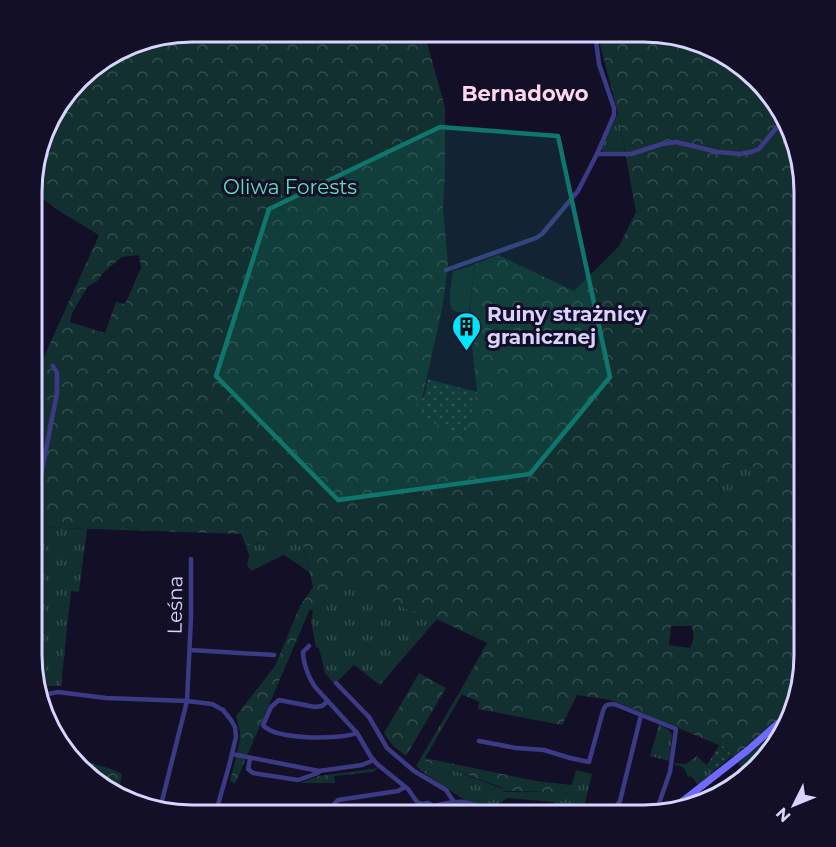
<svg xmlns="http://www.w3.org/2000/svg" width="836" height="847" viewBox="0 0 836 847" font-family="Montserrat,sans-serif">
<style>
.grass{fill:url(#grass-tufts)}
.forest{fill:url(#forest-crowns);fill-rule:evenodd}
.garden{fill:url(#garden-dots)}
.pitch{fill:#12302f}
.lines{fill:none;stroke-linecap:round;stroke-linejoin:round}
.street{stroke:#3d3a85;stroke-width:4.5}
.secondary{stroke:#6f6bff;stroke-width:7}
.marked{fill:#0f766e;fill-opacity:0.2;stroke:#0f766e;stroke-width:4.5;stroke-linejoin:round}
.labels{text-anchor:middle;stroke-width:6;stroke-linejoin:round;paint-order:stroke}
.park-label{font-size:20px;fill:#5fe0c0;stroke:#130f26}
.poi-label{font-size:20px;font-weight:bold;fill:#d9d4ff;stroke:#130f26;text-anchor:start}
.street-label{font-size:20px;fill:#d9d4ff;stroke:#130f26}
.neighbourhood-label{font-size:21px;font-weight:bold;fill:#ffd6f0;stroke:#130f26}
.rim{fill:none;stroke:#d9d4ff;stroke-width:3}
</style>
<defs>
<pattern id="grass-tufts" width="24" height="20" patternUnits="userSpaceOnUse" patternTransform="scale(1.5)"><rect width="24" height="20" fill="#12302f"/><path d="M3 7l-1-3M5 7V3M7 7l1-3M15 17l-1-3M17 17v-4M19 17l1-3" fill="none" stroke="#344d4e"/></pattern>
<pattern id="forest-crowns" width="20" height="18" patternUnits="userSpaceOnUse" patternTransform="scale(1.5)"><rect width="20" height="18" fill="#12302f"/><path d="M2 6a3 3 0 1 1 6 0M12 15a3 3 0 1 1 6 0" fill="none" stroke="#344d4e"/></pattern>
<pattern id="garden-dots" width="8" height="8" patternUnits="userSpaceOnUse" patternTransform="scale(1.5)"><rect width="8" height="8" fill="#12302f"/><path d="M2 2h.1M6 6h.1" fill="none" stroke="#344d4e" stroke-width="1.8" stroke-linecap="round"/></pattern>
</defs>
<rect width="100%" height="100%" fill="#130f26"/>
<!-- grass -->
<g class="grass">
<polygon points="618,113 625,153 603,152 601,149"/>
<polygon points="736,460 751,465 759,474 755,481 743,490 731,515 717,514 721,491 718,479 722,469"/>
<polygon points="38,527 87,529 79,592 71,591 61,686 40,686 32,665 32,582 37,549"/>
<path d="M 270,541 C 279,545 288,543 298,541 L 303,546 L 309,572 L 284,555 L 251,571 L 247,565 L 249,555 L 245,543 L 257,544 Z"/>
<polygon points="345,579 420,615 437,619 380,685 354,665 337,682 334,684 325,673 319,648 316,647 311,622 313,611 325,601"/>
<polygon points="459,693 462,694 424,760 451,774 453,770 503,789 503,792 555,792 569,794 576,770 592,774 582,815 552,815 554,802 507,798 501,802 497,811 466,801 428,776 416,766"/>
<path d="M 659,725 C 665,728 671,729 672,736 L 669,761 L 650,756 Z"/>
<path d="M 697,756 L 713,772 L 698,785 L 691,776 L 688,777 C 685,770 684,764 675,766 L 675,763 L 686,764 Z"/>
</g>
<!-- forest -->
<g class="forest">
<path d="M 192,32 L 424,32 L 445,107 L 445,171 L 443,208 L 448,263 L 443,304 L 422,399 L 477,392 L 469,318 L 475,264 L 498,255 L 574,291 L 619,246 L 636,212 L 618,113 L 597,33 L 664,33 L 724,53 L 771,95 L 804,182 L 804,665 L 793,707 L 735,756 L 732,756 L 726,748 L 611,700 L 577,695 L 562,725 L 478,709 L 479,702 L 459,693 L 487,643 L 441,621 L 420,615 L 345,579 L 325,601 L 313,611 L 310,609 L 235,784 L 230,781 L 239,745 L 240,732 L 236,716 L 275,666 L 300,606 L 313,587 L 303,546 L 297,541 C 288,543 279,546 270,541 C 262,544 255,543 248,545 L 245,543 L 241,534 L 33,527 L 33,356 L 43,359 L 99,235 L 64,214 L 34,193 L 35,161 L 53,112 L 87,71 L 140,40 ZM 139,255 L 141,268 L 125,304 L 116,302 L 105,333 L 70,322 L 72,313 L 88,286 L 97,281 L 104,272 L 122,257 ZM 736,460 L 751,465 L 759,474 C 749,490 731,493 731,515 L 717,513 L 721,491 L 718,479 L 722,469 ZM 671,626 L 691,626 C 695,634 694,640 690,648 L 669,645 Z"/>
<polygon points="419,673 446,688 406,756 393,746 384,733"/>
<polygon points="790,719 788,726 747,776 738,763"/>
<polygon points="69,756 114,770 122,774 118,797"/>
<polygon points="425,758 536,781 572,785 570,794 555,792 507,791 502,792 503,788 454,770 451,774 424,760"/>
<polygon points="378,768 373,772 334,776 335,783 300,783 319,776"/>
</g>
<!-- garden -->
<g class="garden">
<polygon points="428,379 477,392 467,429 456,436 418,413 417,404 424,397"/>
<path d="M 720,745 L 726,748 L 732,756 L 713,772 L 706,765 C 712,760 713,752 720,745 Z"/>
</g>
<!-- pitch -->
<path class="pitch" d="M 475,264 L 469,312 C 465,312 457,313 454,311 C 446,307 452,279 453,271 L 469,267 Z"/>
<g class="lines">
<!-- street -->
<g class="street">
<polyline points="597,154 631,154 662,144 676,142 718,152 740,154 751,152 759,149 781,122"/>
<polyline points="446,270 536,238 542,234 578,191 597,154 614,115 614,108 599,64 595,33"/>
<polyline points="32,543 35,506 57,393 57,373 53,366"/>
<path d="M 309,646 L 303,652 C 303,663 309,679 316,688 L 357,733 L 371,757 L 377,764 L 408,789 L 417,802 L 422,804 L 428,803 L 433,806"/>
<polyline points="190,650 274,655"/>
<polyline points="336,683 369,717 387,748 414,771 446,790 454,802"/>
<polyline points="43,695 58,692 106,698 187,701 212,704 223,710 231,720 235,727 236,737 229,766 215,815"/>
<path d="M 328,701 L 322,706 L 315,707 L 279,700 L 271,707 L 263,725 C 275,740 339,740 357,733"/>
<path d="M 479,741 L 516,748 L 544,750 L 570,758 L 589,762 L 603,711 C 605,705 607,704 614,704 L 676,729 L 670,772 L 656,812 L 656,814"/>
<polyline points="232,754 319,771 362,765 374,760"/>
<polyline points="250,759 248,769 253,773 298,780 318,773 319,771"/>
<polyline points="601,807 614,810 620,801 641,715"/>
<polyline points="160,809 187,701 191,617 191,559"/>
<polyline points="332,815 335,803 338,800 398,791 405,787"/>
<polyline points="362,815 424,807"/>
<path d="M 432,815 L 433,806 C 443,804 453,801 463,802 C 476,804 490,811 502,815"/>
</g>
<!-- secondary -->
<polyline class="secondary" points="675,807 748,750 791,712"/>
</g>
<!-- marked area -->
<path class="marked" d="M 440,127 L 558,136 L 610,377 L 530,474 L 338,500 L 216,376 L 269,209 Z"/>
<!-- icons -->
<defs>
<symbol id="building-pin" viewBox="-11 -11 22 30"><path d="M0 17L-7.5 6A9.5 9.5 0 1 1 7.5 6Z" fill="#00e5ff" stroke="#130f26"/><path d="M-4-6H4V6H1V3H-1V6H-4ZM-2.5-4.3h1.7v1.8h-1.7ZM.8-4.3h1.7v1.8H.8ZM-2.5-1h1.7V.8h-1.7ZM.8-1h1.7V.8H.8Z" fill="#111"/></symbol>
</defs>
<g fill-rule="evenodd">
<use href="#building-pin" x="450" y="310" width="33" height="45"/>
</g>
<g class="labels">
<!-- park labels -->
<g class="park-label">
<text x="290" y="194">Oliwa Forests</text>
</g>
<!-- poi labels -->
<g class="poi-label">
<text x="487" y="321">Ruiny strażnicy<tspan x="487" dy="23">granicznej</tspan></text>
</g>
<!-- street labels -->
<g class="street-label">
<text transform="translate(175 605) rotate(-89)" y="7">Leśna</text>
</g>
<!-- neighbourhood labels -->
<g class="neighbourhood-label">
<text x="525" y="101">Bernadowo</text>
</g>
</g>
<!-- crop -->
<path d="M0 0H836V847H0ZM192 42H644A150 150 0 0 1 794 192V655A150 150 0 0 1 644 805H192A150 150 0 0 1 42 655V192A150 150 0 0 1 192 42Z" fill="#130f26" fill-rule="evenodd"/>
<path class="rim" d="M192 42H644A150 150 0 0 1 794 192V655A150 150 0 0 1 644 805H192A150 150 0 0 1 42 655V192A150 150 0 0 1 192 42Z"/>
<!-- north arrow -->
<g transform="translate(794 805) rotate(227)" stroke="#130f26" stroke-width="4.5" paint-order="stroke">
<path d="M0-4.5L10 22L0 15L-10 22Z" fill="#d9d4ff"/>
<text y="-9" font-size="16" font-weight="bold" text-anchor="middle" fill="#d9d4ff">N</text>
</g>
</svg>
